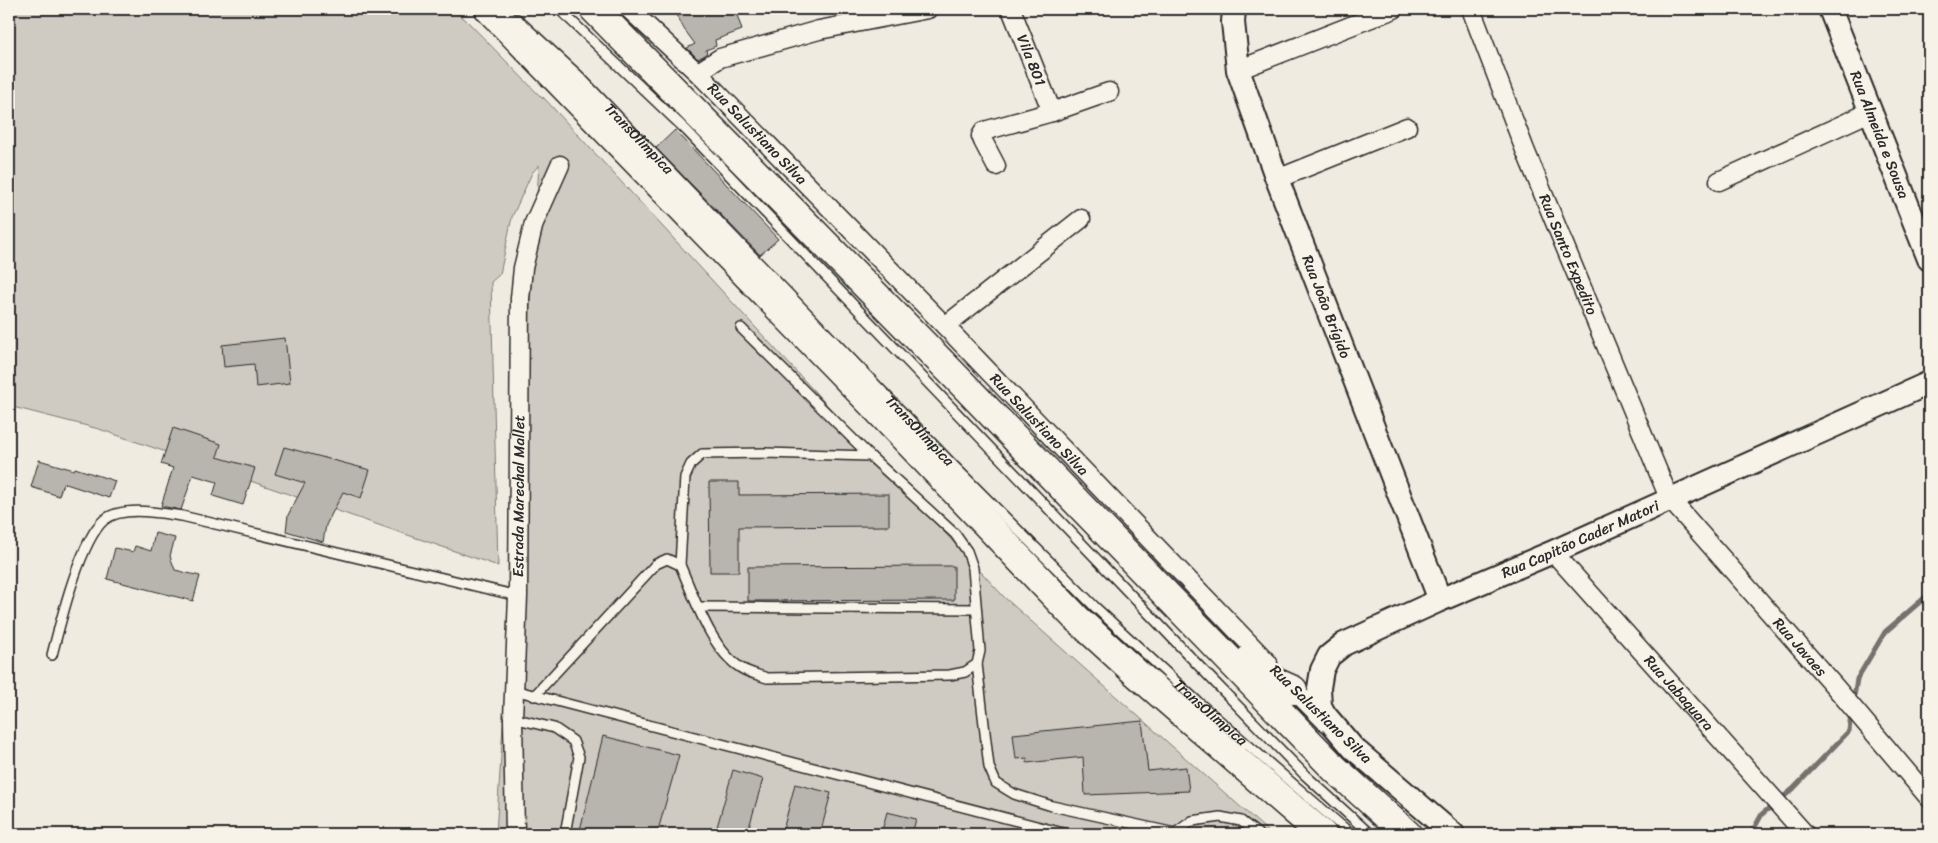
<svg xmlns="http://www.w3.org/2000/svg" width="1938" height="843" viewBox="0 0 1938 843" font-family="Sriracha,sans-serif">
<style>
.green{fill:#cfcbc2;stroke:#7d7b76}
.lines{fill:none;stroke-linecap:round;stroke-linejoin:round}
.stream{stroke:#74726e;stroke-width:5}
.building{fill:#b8b5ae;stroke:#2b2b2b}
.service-casing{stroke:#2b2b2b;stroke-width:12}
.minor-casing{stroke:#2b2b2b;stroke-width:21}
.tertiary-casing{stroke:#2b2b2b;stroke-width:26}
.motorway-casing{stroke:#2b2b2b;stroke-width:31}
.service{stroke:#f7f3e8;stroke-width:9}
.minor{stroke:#f7f3e8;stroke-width:18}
.tertiary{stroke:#f7f3e8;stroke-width:22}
.motorway{stroke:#f7f3e8;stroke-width:28}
.labels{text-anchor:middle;stroke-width:4.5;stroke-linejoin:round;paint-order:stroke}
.street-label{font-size:15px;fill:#2b2b2b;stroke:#f7f3e8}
</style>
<rect width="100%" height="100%" fill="#efebe0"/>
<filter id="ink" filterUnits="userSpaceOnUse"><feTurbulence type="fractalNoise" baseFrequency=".02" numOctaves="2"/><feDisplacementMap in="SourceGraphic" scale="10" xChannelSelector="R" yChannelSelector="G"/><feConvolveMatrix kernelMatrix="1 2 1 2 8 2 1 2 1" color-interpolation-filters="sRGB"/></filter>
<g filter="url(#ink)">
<!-- green -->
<polygon class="green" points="9,9 451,9 465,19 543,99 543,97 1005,598 1271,834 496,834 539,165 532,173 512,217 500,274 491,282 498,566 99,429 9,406"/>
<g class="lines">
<!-- stream -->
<g class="stream">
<polyline points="1853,702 1857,679 1885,632 1929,594"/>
<polyline points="1751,834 1762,814 1793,789 1849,731 1851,713"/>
</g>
</g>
<!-- building -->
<g class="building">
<polygon points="674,9 735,9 742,30 715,40 716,46 706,50 707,54 698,59 687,48 695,44 684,29"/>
<polygon points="675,130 778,239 760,255 656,148"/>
<polygon points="285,338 290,383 256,387 254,364 224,367 222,345"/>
<polygon points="173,428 221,444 217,457 255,468 243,505 213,496 217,482 193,475 181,510 161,506 173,468 161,464"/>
<polygon points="284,447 370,470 361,498 343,492 326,525 323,542 286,531 288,515 305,483 275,474"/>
<polygon points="39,460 74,470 75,468 115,481 109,498 63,483 59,496 31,487"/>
<polygon points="709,482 739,482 739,495 889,494 889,526 739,527 739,572 710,572"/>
<polygon points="155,533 175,538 170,556 175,570 200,576 193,601 107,579 115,548 133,552 135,546 151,551"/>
<polygon points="954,566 954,600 748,601 748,567"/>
<polygon points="1142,721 1148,771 1186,767 1189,791 1085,795 1083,757 1027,763 1027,758 1016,759 1013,734"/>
<polygon points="603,736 679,755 657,834 579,834"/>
<polygon points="733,770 763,779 747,834 715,834"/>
<polygon points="795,784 831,793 820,834 782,834"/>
<polygon points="887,812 916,819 912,834 881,834"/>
</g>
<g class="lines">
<defs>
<g id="service">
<polyline points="559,9 687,131 1198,665 1305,775 1370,834"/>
<path id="s1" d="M 517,19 L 578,75 L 954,466 L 1095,607 L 1198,702 L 1351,834"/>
<polyline points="680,565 685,477 691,464 702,454 765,453 870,456"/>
<polyline points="699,607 976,609"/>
<path d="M 52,655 C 60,624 80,541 104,520 C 122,505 161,513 182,516 L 518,596"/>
<polyline points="977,664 989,767 996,783 1014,794 1052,806 1175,833"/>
<polyline points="514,690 1067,834"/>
<path d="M 534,696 L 656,564 L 667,559 L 680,565 C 694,596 711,650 741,668 C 749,673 759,675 767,678 L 950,675 L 965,672 L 977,664 L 980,651 L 973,568 L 967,551 L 955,534 L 870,456 L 741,328"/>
<polyline points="513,718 554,728 573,741 579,757 565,834"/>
<polyline points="1174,834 1192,821 1220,817 1241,821 1258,834"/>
</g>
<g id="minor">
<path id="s2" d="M 629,9 L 700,75 L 945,326 L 1268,663"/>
<path id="s3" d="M 1011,9 L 1052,112 L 1109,92"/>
<path id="s4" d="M 1471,9 L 1525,150 L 1669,498 L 1836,688 L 1929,798"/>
<polyline points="1238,70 1394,9"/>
<polyline points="700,75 703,69 720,58 819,30 928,9"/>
<polyline points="996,166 983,141 981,136 984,131 1052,112"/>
<polyline points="1277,179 1407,127"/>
<polyline points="1719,181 1870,112"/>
<polyline points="945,326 1081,219"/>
<path id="s5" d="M 1553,552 L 1805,834"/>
<polyline points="1286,682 1326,722"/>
<path id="s6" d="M 515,834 L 513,718 L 518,596 L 520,298 L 523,268 L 534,223 L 560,165"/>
</g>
<g id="tertiary">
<path id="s7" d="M 1234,9 L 1233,22 L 1238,70 L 1277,179 L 1440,600"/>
<path id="s8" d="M 1830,9 L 1929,259"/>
<path id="s9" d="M 1453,834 L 1353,748 L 1325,715 L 1320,706 L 1319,688 L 1322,670 L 1329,656 L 1344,644 L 1440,600 L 1553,552 L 1929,383"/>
</g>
<g id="motorway">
<polyline points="489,9 875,407 1076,618 1135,672 1322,834"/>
<polyline points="594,9 953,374 1335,769 1407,834"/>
<polyline points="1250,659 1275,682 1293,690"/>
</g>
</defs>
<!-- service casing -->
<use href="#service" class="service-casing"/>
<!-- minor casing -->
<use href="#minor" class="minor-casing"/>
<!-- tertiary casing -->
<use href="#tertiary" class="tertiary-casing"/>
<!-- motorway casing -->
<use href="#motorway" class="motorway-casing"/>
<!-- service -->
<use href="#service" class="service"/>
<!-- minor -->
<use href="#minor" class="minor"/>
<!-- tertiary -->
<use href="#tertiary" class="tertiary"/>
<!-- motorway -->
<use href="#motorway" class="motorway"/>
</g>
</g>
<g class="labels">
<!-- street labels -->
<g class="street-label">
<text dy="5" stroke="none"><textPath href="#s3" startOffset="55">Vila 801</textPath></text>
<text dy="5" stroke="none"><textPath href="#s2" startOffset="179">Rua Salustiano Silva</textPath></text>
<text dy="5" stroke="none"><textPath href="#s8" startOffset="135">Rua Almeida e Sousa</textPath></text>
<text dy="5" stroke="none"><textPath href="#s1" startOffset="171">TransOlímpica</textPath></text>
<text dy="5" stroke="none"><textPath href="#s4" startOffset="264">Rua Santo Expedito</textPath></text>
<text dy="5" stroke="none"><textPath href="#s7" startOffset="314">Rua João Brígido</textPath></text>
<text dy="5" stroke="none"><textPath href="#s2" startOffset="584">Rua Salustiano Silva</textPath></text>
<text dy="5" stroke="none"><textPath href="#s1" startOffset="576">TransOlímpica</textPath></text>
<text dy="5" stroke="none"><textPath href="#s6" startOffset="338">Estrada Marechal Mallet</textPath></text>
<text dy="5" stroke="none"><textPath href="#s9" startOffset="515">Rua Capitão Cader Matori</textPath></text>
<text dy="5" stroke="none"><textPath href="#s4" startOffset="726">Rua Javaes</textPath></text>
<text dy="5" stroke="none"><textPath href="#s5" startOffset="189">Rua Jabaquara</textPath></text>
<text dy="5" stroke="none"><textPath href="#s1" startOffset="981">TransOlímpica</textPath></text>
<text transform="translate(1321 714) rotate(44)" y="5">Rua Salustiano Silva</text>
</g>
</g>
<!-- margin -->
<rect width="1938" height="843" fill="none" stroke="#f7f3e8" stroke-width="30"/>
<rect x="15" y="15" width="1908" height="813" fill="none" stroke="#2b2b2b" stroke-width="2" filter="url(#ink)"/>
</svg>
